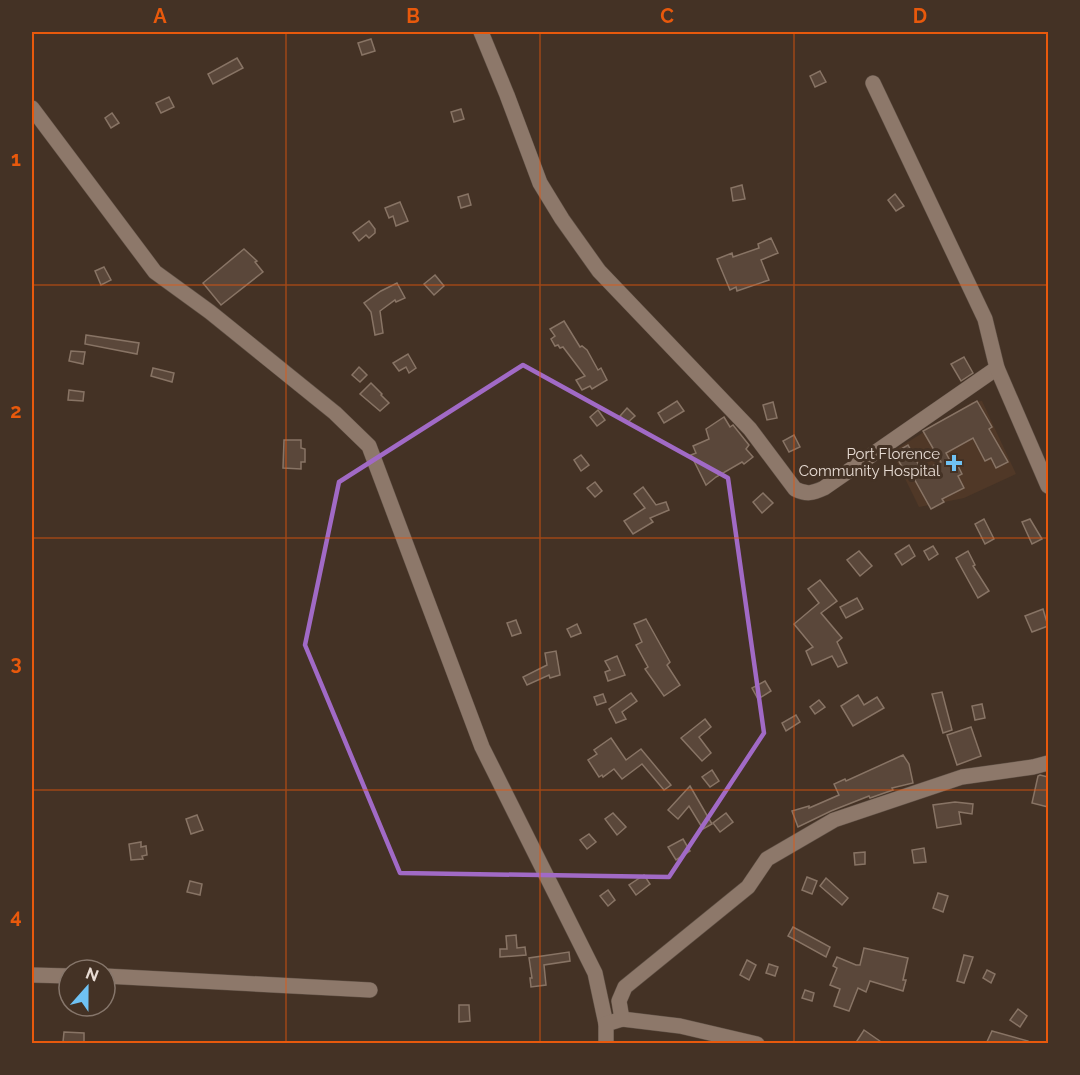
<svg xmlns="http://www.w3.org/2000/svg" width="1080" height="1075" viewBox="0 0 1080 1075" font-family="Raleway,sans-serif">
<style>
.built{fill:#503827}
.building{fill:#5a473a;stroke:#887465;stroke-width:1.5}
.lines{fill:none;stroke-linecap:round;stroke-linejoin:round}
.minor-casing{stroke:#5f5045;stroke-width:16}
.minor{stroke:#8d786a;stroke-width:15}
.marked{fill:none;stroke:#a16ac6;stroke-width:4.5;stroke-linejoin:round}
.grid{fill:none;stroke:#e8590c;stroke-width:1.5;stroke-opacity:0.55}
.poi-dot{fill:#6fc2f4;stroke:#443225;stroke-width:2}
.labels{text-anchor:middle;stroke-width:6;stroke-linejoin:round;paint-order:stroke}
.poi-label{font-size:15px;fill:#e8dcd4;stroke:#443225;text-anchor:end}
.neatline{fill:none;stroke:#e8590c;stroke-width:2}
.grid-label{font-size:20px;text-anchor:middle;font-weight:bold;fill:#e8590c}
</style>
<rect width="100%" height="100%" fill="#443225"/>
<!-- built -->
<polygon class="built" points="982,401 1016,474 964,498 919,507 892,452 972,402"/>
<!-- building -->
<g class="building">
<polygon points="371,39 375,51 362,55 358,43"/>
<polygon points="237,58 243,68 213,84 208,74"/>
<polygon points="820,71 826,82 815,87 810,76"/>
<polygon points="169,97 174,107 161,113 156,103"/>
<polygon points="461,109 464,119 454,122 451,112"/>
<polygon points="112,113 119,123 111,128 105,118"/>
<polygon points="742,185 745,199 733,201 731,188"/>
<polygon points="468,194 471,205 461,208 458,197"/>
<polygon points="895,194 904,206 896,211 888,200"/>
<polygon points="400,202 408,221 396,226 393,216 389,218 385,208"/>
<polygon points="369,221 375,229 375,233 369,238 366,235 359,241 353,233"/>
<polygon points="771,238 778,253 761,260 769,280 737,291 736,287 730,290 717,259 732,253 733,257 759,248 758,244"/>
<polygon points="244,249 257,261 255,262 263,272 221,305 203,283"/>
<polygon points="104,267 111,280 101,285 95,271"/>
<polygon points="435,275 444,286 434,295 424,284"/>
<polygon points="397,283 405,298 396,302 395,300 380,311 383,333 375,335 371,312 364,303 381,291"/>
<polygon points="564,321 580,347 582,346 587,350 598,370 601,368 607,380 592,389 590,386 582,390 576,380 585,376 563,347 560,348 558,345 555,346 551,339 555,336 550,329"/>
<polygon points="86,335 139,343 137,354 85,344"/>
<polygon points="71,351 85,352 83,364 69,361"/>
<polygon points="408,354 416,368 409,373 406,367 399,371 393,363"/>
<polygon points="964,357 973,373 961,381 951,364"/>
<polygon points="359,367 367,375 360,382 352,375"/>
<polygon points="153,368 174,373 172,382 151,376"/>
<polygon points="371,383 382,394 381,395 389,403 380,411 360,394"/>
<polygon points="69,390 84,392 83,401 68,400"/>
<polygon points="677,401 684,411 664,423 658,413"/>
<polygon points="977,401 992,427 989,429 1008,462 996,468 991,458 985,461 973,438 946,453 954,468 958,466 962,474 958,476 964,488 942,499 944,502 931,509 912,475 908,477 894,453 908,445 922,471 941,462 923,431"/>
<polygon points="773,402 777,418 767,420 763,405"/>
<polygon points="627,408 635,416 627,423 620,416"/>
<polygon points="598,410 605,420 597,426 590,417"/>
<polygon points="724,417 730,427 733,425 749,445 746,449 753,457 744,464 742,462 716,477 706,485 691,455 696,453 693,446 709,439 706,429"/>
<polygon points="794,435 800,447 789,452 783,441"/>
<polygon points="284,440 301,440 301,448 305,449 305,462 301,462 301,469 283,468"/>
<polygon points="581,455 589,465 581,471 574,460"/>
<polygon points="595,482 602,491 595,497 587,488"/>
<polygon points="643,487 656,505 666,502 669,510 650,518 653,522 633,534 624,521 645,508 634,494"/>
<polygon points="763,493 773,503 762,513 753,502"/>
<polygon points="984,519 994,539 985,544 975,524"/>
<polygon points="1030,519 1042,539 1032,544 1022,522"/>
<polygon points="909,545 915,556 902,565 895,554"/>
<polygon points="933,546 938,554 929,560 924,551"/>
<polygon points="859,551 872,566 860,576 847,560"/>
<polygon points="968,551 975,565 973,566 989,591 978,598 956,558"/>
<polygon points="820,580 837,601 821,613 842,638 837,642 847,663 838,667 832,656 812,665 806,651 813,647 794,624 819,603 808,589"/>
<polygon points="857,598 863,609 846,618 840,607"/>
<polygon points="1043,609 1048,626 1032,632 1025,616"/>
<polygon points="646,619 670,662 667,665 680,685 664,696 645,669 648,667 636,645 642,642 634,624"/>
<polygon points="516,620 521,633 512,636 507,623"/>
<polygon points="577,624 581,633 571,637 567,629"/>
<polygon points="556,651 560,675 550,678 549,675 527,685 523,677 547,665 545,653"/>
<polygon points="617,656 625,675 608,681 605,672 610,670 605,661"/>
<polygon points="765,681 771,691 758,699 752,688"/>
<polygon points="942,692 952,730 943,733 932,694"/>
<polygon points="631,693 637,701 622,712 626,719 616,723 609,709"/>
<polygon points="603,694 606,702 597,705 594,697"/>
<polygon points="858,695 864,705 877,697 884,708 853,726 841,706"/>
<polygon points="819,700 825,707 815,714 810,707"/>
<polygon points="982,704 985,718 975,720 972,706"/>
<polygon points="796,715 800,722 786,731 782,723"/>
<polygon points="705,719 711,727 699,737 711,753 702,761 681,738"/>
<polygon points="971,727 981,756 957,765 947,735"/>
<polygon points="611,738 626,760 641,749 671,785 664,790 642,764 622,779 614,769 603,777 602,775 599,777 588,760 597,754 594,750"/>
<polygon points="903,755 909,764 913,783 892,788 893,790 870,798 869,796 831,811 798,827 792,811 809,806 809,808 839,795 834,784 845,779 846,781"/>
<polygon points="712,770 719,781 710,787 702,777"/>
<polygon points="1040,775 1048,777 1048,807 1032,803 1038,776"/>
<polygon points="690,786 712,824 703,829 689,806 678,819 668,810"/>
<polygon points="955,802 973,804 972,814 959,812 961,824 937,828 933,805"/>
<polygon points="613,813 626,827 617,835 605,819"/>
<polygon points="726,813 733,822 720,832 713,823"/>
<polygon points="197,815 203,830 191,834 186,819"/>
<polygon points="589,834 596,842 587,849 580,840"/>
<polygon points="683,839 690,851 676,860 668,847"/>
<polygon points="141,842 141,847 146,846 147,855 142,856 143,859 131,860 129,844"/>
<polygon points="924,848 926,862 914,863 912,850"/>
<polygon points="865,852 865,864 855,865 854,853"/>
<polygon points="644,875 650,884 636,895 629,885"/>
<polygon points="807,877 817,881 812,894 802,890"/>
<polygon points="826,878 848,898 842,905 820,886"/>
<polygon points="190,881 202,884 200,895 187,892"/>
<polygon points="608,890 615,900 608,906 600,896"/>
<polygon points="938,893 948,896 943,912 933,908"/>
<polygon points="793,927 830,947 826,957 788,936"/>
<polygon points="516,935 517,948 525,947 526,955 500,957 500,949 507,949 506,936"/>
<polygon points="864,948 908,958 903,980 906,980 903,991 870,981 866,992 858,988 849,1011 834,1006 840,989 830,985 837,968 833,966 837,957 856,965 860,965"/>
<polygon points="569,952 570,961 544,965 546,985 531,987 530,978 532,978 529,958"/>
<polygon points="964,955 973,957 964,983 957,981"/>
<polygon points="747,960 756,965 749,980 740,975"/>
<polygon points="769,964 778,967 775,976 766,973"/>
<polygon points="987,970 995,974 991,983 983,978"/>
<polygon points="805,990 814,993 812,1001 802,998"/>
<polygon points="459,1005 469,1005 470,1021 459,1022"/>
<polygon points="1018,1009 1027,1016 1020,1027 1010,1020"/>
<polygon points="864,1030 884,1044 855,1044"/>
<polygon points="992,1031 1028,1041 1028,1044 986,1044"/>
<polygon points="64,1032 84,1033 84,1042 63,1042"/>
</g>
<g class="lines">
<defs>
<g id="minor">
<path d="M 481,32 L 507,95 L 540,183 L 562,219 L 599,271 L 750,429 L 795,489 C 807,495 813,493 824,488 L 997,368"/>
<polyline points="873,83 985,319 997,368 1048,486"/>
<polyline points="32,108 155,272 210,312 335,413 369,446 482,747 595,973 606,1024"/>
<polyline points="32,975 69,976"/>
<polyline points="105,976 370,990"/>
<polyline points="622,1019 680,1026 757,1044"/>
<polyline points="606,1044 606,1024 622,1019 619,1001 625,987 748,887 767,859 834,820 962,777 1033,767 1048,763"/>
</g>
</defs>
<!-- minor casing -->
<use href="#minor" class="minor-casing"/>
<!-- minor -->
<use href="#minor" class="minor"/>
</g>
<!-- marked area -->
<path class="marked" d="M 523,365 L 728,478 L 764,733 L 669,877 L 400,873 L 305,645 L 339,482 Z"/>
<!-- grid -->
<path class="grid" d="M 286,32 L 286,1044M 540,32 L 540,1044M 794,32 L 794,1044M 32,285 L 1048,285M 32,538 L 1048,538M 32,790 L 1048,790"/>
<!-- markers -->
<path class="poi-dot" d="M951 454h6v6h6v6h-6v6h-6v-6h-6v-6h6z"/>
<g class="labels">
<!-- poi labels -->
<g class="poi-label">
<text x="940" y="459">Port Florence<tspan x="940" dy="17">Community Hospital</tspan></text>
</g>
</g>
<!-- border -->
<rect width="1080" height="1075" fill="none" stroke="#443225" stroke-width="66"/>
<!-- north arrow -->
<g transform="translate(87 988) rotate(21)"><circle r="28" fill="#443225" stroke="#86766b" stroke-width="1.5"/>
<path d="M0-4.5L10 22L0 15L-10 22Z" fill="#6fc2f4"/>
<text y="-9" font-size="16" font-weight="bold" text-anchor="middle" fill="#e8dcd4">N</text>
</g>
<rect x="33" y="33" width="1014" height="1009" class="neatline"/>
<g class="grid-label">
<text x="160" y="23">A</text>
<text x="413" y="23">B</text>
<text x="667" y="23">C</text>
<text x="920" y="23">D</text>
<text x="16" y="166">1</text>
<text x="16" y="418">2</text>
<text x="16" y="670">3</text>
<text x="16" y="923">4</text>
</g>
</svg>
